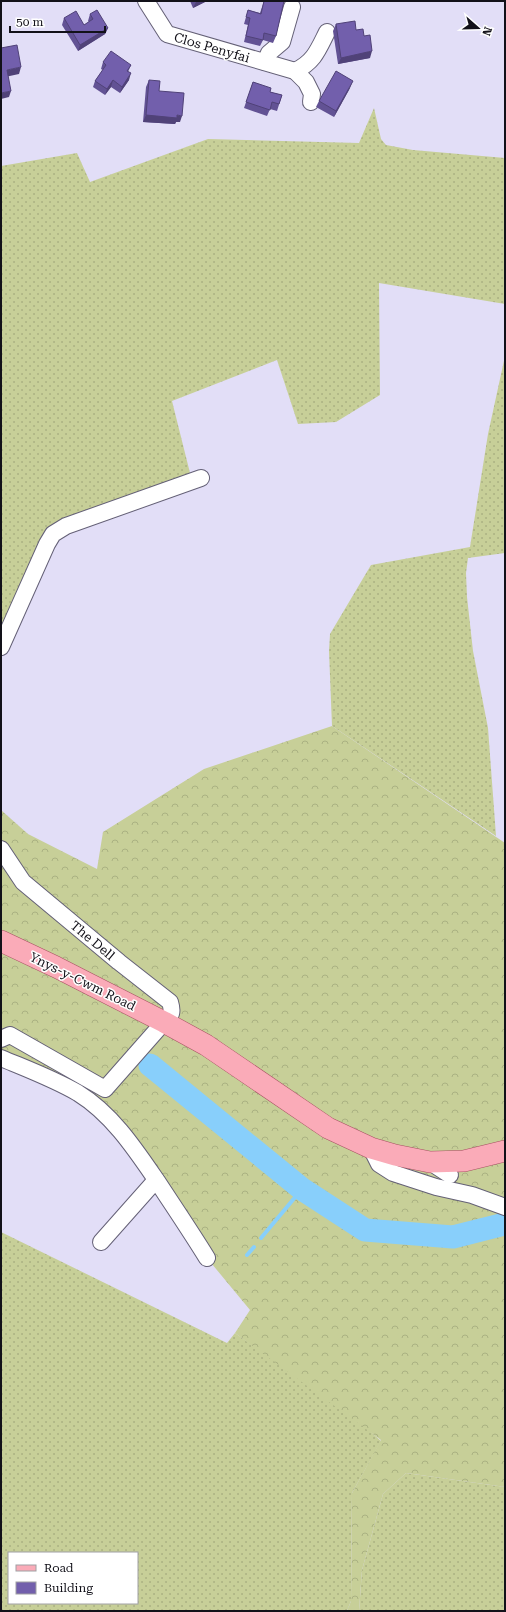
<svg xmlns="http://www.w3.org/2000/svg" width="506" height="1612" viewBox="0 0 506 1612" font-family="'Roboto Serif',serif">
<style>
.grass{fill:url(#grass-dots);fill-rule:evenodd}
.forest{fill:url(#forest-crowns)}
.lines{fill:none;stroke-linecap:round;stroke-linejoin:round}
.stream{stroke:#88cffb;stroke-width:4}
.river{stroke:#88cffb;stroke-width:23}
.minor-casing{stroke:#646076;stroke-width:18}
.major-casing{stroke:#a65162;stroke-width:22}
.minor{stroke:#fff;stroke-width:16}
.major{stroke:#faabb8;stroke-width:21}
.wall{fill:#625294}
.shaded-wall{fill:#504278}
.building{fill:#725fac;stroke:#504278}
.labels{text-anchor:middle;stroke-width:3;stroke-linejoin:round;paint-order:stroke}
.street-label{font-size:13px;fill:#121119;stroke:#fff}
</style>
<defs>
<pattern id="grass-dots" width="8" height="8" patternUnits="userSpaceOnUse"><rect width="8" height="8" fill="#c7cf98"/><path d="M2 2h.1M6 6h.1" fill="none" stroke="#aab182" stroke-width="1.8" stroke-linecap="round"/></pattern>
<pattern id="forest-crowns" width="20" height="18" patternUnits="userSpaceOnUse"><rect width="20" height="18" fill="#c7cf98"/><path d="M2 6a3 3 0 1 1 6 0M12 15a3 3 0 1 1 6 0" fill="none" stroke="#aab182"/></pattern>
</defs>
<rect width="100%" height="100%" fill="#e2def7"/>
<!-- grass -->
<g class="grass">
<polygon points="374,108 381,139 386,145 413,150 505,158 505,304 379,283 380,395 336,422 298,424 277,360 172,401 192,481 53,534 1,647 1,166 77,153 90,182 208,139 359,143"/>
<polygon points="505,356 505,553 468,558 466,573 467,597 473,651 488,728 496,836 332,726 329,651 330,634 371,565 470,547 488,434"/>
<path d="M 1,1232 L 227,1343 L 235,1333 L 347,1411 L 381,1441 L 352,1493 L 351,1601 L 347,1611 L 1,1611 ZM 9,1553 L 137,1553 L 137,1603 L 9,1603 Z"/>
<polygon points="406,1473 505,1487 505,1611 359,1611 362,1570 383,1494"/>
</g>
<!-- forest -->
<polygon class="forest" points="332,726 505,843 505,1487 406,1473 383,1494 362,1570 359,1611 347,1611 351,1601 352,1493 381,1440 235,1333 250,1310 207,1258 94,1105 1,1058 1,810 28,834 97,869 103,832 204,769"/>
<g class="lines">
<!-- stream -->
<g class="stream">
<polyline points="261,1238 302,1189"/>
<polyline points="247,1255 254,1247"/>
</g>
<!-- river -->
<polyline class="river" points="150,1065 302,1189 365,1230 453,1237 505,1224"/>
<defs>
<g id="minor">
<polyline points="146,1 167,34 295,71"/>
<polyline points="265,62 269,53 282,42 292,7"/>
<path d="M 311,102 L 312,94 L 306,82 L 295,71 C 314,62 318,50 327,32"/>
<polyline points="1,647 47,544 53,534 66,526 201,478"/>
<path d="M 1,849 L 23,882 L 119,962 L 170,1002 C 173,1012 172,1015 164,1022 L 105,1089 L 10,1035 L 1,1039"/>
<path d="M 1,1058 C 27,1069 54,1079 78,1093 C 112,1114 135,1149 157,1181 C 174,1207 191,1232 207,1258"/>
<polyline points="371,1148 379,1164 393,1173 436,1187 472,1195 505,1207"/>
<polyline points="430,1162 450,1175"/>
<polyline points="101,1242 156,1180"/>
</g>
<polyline id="major" points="1,941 56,967 164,1022 206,1045 328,1128 371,1148 395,1155 430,1162 464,1161 505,1151"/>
</defs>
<!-- minor casing -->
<use href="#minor" class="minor-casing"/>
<!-- major casing -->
<use href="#major" class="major-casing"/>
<!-- minor -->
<use href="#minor" class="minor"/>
<!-- major -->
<use href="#major" class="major"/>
</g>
<!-- wall -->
<g class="wall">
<polygon points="190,1 207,1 193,8"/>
<polygon points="264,1 284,1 276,36 273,43 263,40 260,46 244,42 248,25 244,24 248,10 260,13"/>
<polygon points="90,14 108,28 105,34 78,51 62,25 64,18 84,25 89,22 88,21"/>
<polygon points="336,24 356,30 364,36 370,58 338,64 333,31"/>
<polygon points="103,62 131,65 128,72 129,80 120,93 111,87 105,95 93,87 95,81 103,70 101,69"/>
<polygon points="149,80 159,91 180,122 176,122 175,124 143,122 146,87"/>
<polygon points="253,82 270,92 282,95 277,111 270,109 267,116 244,108"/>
<polygon points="350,88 334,117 316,107 319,101"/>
</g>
<!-- shaded-wall -->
<g class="shaded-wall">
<polygon points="197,1 207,1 193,8 196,2"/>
<polygon points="108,28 105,34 78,51 80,45"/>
<polygon points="372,51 370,58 338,64 341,58"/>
<polygon points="21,67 19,74 5,77 7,70"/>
<polygon points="131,73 129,80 120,93 122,87"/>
<polygon points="113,80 111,87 105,95 107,89"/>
<polygon points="353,81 350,88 334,117 336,111"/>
<polygon points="11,91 9,97 1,99 1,93"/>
<polygon points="146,115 177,115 182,116 180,122 176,122 175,124 143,122"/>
</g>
<!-- building -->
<g class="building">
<polygon points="264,1 284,1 276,36 264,33 263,40 246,36 250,18 246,17 248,10 261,14"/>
<polygon points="97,10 108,28 80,45 64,18 76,11 84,25 93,19 90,14"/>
<polygon points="355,21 356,30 363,29 364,36 370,35 372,51 341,58 336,24"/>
<polygon points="17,45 21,67 7,70 11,91 1,93 1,48"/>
<polygon points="111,51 131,65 127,71 131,73 122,87 113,80 107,89 95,81 106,65 103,62"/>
<polygon points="336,71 353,81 336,111 319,101"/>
<polygon points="149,80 160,81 159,91 184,93 182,116 177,115 177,118 146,115"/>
<polygon points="253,82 271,88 270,92 282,95 279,104 272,102 270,110 246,102"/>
</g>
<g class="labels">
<!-- street labels -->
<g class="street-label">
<text transform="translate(212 47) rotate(16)" y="5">Clos Penyfai</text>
<text transform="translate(93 940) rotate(40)" y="5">The Dell</text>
<text transform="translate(83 981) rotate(26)" y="5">Ynys-y-Cwm Road</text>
</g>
</g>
<!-- border -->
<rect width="506" height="1612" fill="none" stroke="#121119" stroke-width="4"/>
<!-- legend -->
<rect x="8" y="1552" width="130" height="52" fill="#ffffff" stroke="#a0a0a3"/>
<rect x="16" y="1565" width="20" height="6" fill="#faabb8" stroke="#a0a0a3"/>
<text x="44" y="1572" font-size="12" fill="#121119">Road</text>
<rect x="16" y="1582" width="20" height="12" fill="#725fac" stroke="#a0a0a3"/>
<text x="44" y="1592" font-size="12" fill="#121119">Building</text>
<!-- north arrow -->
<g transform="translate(478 28) rotate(110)" stroke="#ffffff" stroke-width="3" paint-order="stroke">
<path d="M0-3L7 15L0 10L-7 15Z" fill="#121119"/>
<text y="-6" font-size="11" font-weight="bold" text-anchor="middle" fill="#121119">N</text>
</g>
<!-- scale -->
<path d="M10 26v6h95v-6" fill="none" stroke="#121119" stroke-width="2"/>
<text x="16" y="26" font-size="12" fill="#121119" stroke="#ffffff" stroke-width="3" paint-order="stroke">50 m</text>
</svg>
